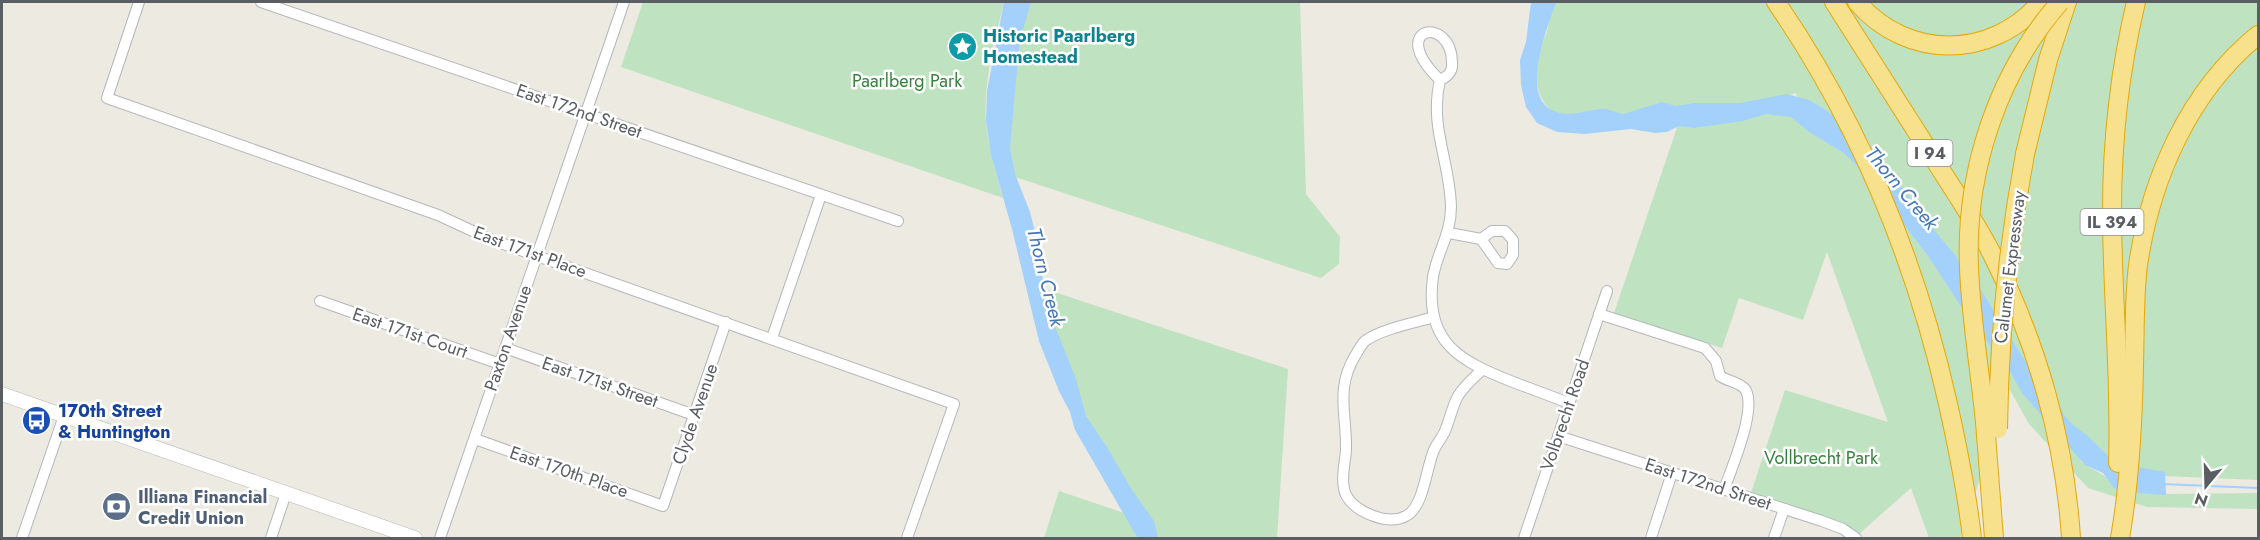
<svg xmlns="http://www.w3.org/2000/svg" width="2260" height="540" viewBox="0 0 2260 540" font-family="Jost,sans-serif">
<style>
.green{fill:#bfe3c0}
.water{fill:#a3d1fb}
.lines{fill:none;stroke-linecap:round;stroke-linejoin:round}
.stream{stroke:#a3d1fb;stroke-width:2}
.street-casing{stroke:#b4b7bc;stroke-width:12}
.secondary-casing{stroke:#b5b8bd;stroke-width:15}
.highway-casing{stroke:#e3a80a;stroke-width:20}
.street{stroke:#fff;stroke-width:10}
.secondary{stroke:#fff;stroke-width:14}
.highway{stroke:#f8e18d;stroke-width:18}
.highway-bridge-casing{stroke:#e3a80a;stroke-width:20;stroke-linecap:butt}
.highway-bridge{stroke:#f8e18d;stroke-width:18}
.labels{text-anchor:middle;stroke-width:5;stroke-linejoin:round;paint-order:stroke}
.shield{fill:#fff;stroke:#8c8e91;stroke-width:1.5}
.shield-label{font-size:16px;font-weight:bold;fill:#5a5d62}
.culture-label{font-size:18px;font-weight:bold;fill:#0d838f;stroke:#fff;text-anchor:start}
.park-label{font-size:18px;fill:#38823f;stroke:#fff}
.street-label{font-size:18px;fill:#5a5d62;stroke:#fff}
.transit-label{font-size:18px;font-weight:bold;fill:#164399;stroke:#fff;text-anchor:start}
.service-label{font-size:18px;font-weight:bold;fill:#4e5e75;stroke:#fff;text-anchor:start}
.water-label{font-size:20px;font-style:italic;fill:#4477b4;stroke:#fff}
</style>
<rect width="100%" height="100%" fill="#eceae1"/>
<!-- green -->
<g class="green">
<path d="M 643,2 L 1004,2 C 995,40 983,82 986,121 C 988,147 996,173 1003,198 L 621,67 Z"/>
<polygon points="1015,2 1300,2 1306,194 1340,237 1339,264 1321,278 1003,173"/>
<polygon points="1552,2 2258,2 2258,480 2140,475 2078,445 2081,462 2123,487 2169,494 2258,493 2258,509 2147,507 2088,488 2029,424 2010,390 1960,538 1929,538 1911,488 1859,534 1841,522 1751,493 1785,390 1888,422 1827,252 1803,320 1739,298 1722,348 1614,313 1682,113 1792,112 1809,125 1796,93 1750,107 1571,118 1553,113 1545,104 1539,93 1536,78 1539,50 1547,32"/>
<polygon points="1039,287 1288,369 1277,538 1153,538 1106,459 1050,337"/>
<polygon points="1059,491 1130,515 1143,538 1044,538"/>
</g>
<!-- water -->
<g class="water">
<polygon points="1004,2 1031,2 1020,40 1017,70 1010,148 1015,174 1030,212 1037,239 1039,263 1054,324 1076,379 1086,416 1107,447 1132,490 1154,521 1158,538 1138,538 1134,532 1075,430 1070,412 1059,391 1039,341 1012,229 991,155 986,121 987,91"/>
<path d="M 1531,2 L 1556,2 C 1548,27 1515,104 1560,113 C 1574,116 1587,110 1601,109 C 1609,108 1615,113 1623,114 L 1662,102 L 1676,106 L 1695,103 L 1740,103 L 1787,94 L 1809,100 L 1823,108 L 1840,121 L 1891,172 L 1917,208 L 1926,216 L 1934,230 L 1956,256 L 1965,275 L 1981,290 L 2025,361 L 2058,401 L 2064,415 L 2073,425 L 2088,436 L 2112,460 L 2138,467 L 2165,472 L 2166,495 L 2122,492 L 2114,488 L 2103,473 L 2085,465 L 2022,393 L 2011,373 L 1962,308 L 1928,256 L 1867,176 L 1844,153 L 1809,132 L 1791,117 L 1766,114 L 1743,121 L 1694,128 L 1679,126 L 1667,132 L 1655,133 L 1631,129 L 1585,134 L 1557,132 L 1537,123 L 1526,107 L 1521,85 L 1520,60 L 1526,42 Z"/>
</g>
<g class="lines">
<!-- stream -->
<polyline class="stream" points="2162,484 2258,488"/>
<defs>
<g id="street">
<polyline points="139,2 107,98 438,215 492,240 954,404 907,538"/>
<polyline points="261,2 898,221"/>
<path d="M 1440,80 C 1385,27 1451,14 1452,62 C 1453,71 1449,76 1440,80 C 1429,127 1450,161 1451,207 C 1451,235 1437,252 1433,277 C 1424,343 1460,361 1513,382 C 1532,389 1550,396 1569,403"/>
<polyline points="1449,233 1481,239 1498,263 1507,264 1513,255 1513,240 1505,231 1492,231 1481,239"/>
<polyline points="320,301 500,364"/>
<path d="M 1599,314 L 1705,348 L 1716,361 L 1720,376 C 1727,381 1739,382 1745,389 C 1758,408 1731,469 1724,490"/>
<path d="M 1434,317 C 1414,323 1381,329 1365,341 C 1361,345 1358,351 1355,356 C 1335,389 1347,415 1346,450 C 1345,463 1340,482 1346,495 C 1355,512 1388,526 1406,516 C 1424,507 1426,468 1434,450 C 1437,443 1442,438 1445,431 C 1450,419 1452,407 1458,396 C 1464,386 1473,378 1482,370"/>
<polyline points="772,338 821,195"/>
<polyline points="505,348 694,415"/>
<polyline points="1558,436 1822,521 1843,529 1856,538"/>
<polyline points="475,439 663,506 726,322"/>
<polyline points="22,538 64,416"/>
<polyline points="271,538 286,493"/>
<polyline points="440,538 624,2"/>
<polyline points="1524,538 1607,291"/>
<polyline points="1651,538 1672,473"/>
<polyline points="1774,538 1784,509"/>
</g>
<polyline id="secondary" points="2,394 415,538"/>
<g id="highway">
<path d="M 1776,2 C 1859,123 1916,261 1948,404 C 1958,449 1967,493 1972,538"/>
<path d="M 1834,2 C 1867,54 1900,106 1934,159 C 1954,191 1976,222 1993,256 C 2037,343 2065,441 2071,538"/>
<path d="M 1857,2 C 1907,60 1991,60 2041,2"/>
<polyline points="2025,154 2048,60 2067,2"/>
<polyline points="1985,422 1994,538"/>
<path d="M 2118,463 C 2121,379 2112,295 2112,211 C 2112,141 2120,69 2136,2"/>
<path d="M 2120,538 C 2130,481 2133,423 2134,365 C 2135,332 2134,298 2138,265 C 2151,178 2189,91 2258,35"/>
</g>
</defs>
<!-- street casing -->
<use href="#street" class="street-casing"/>
<!-- secondary casing -->
<use href="#secondary" class="secondary-casing"/>
<!-- highway casing -->
<use href="#highway" class="highway-casing"/>
<!-- street -->
<use href="#street" class="street"/>
<!-- secondary -->
<use href="#secondary" class="secondary"/>
<!-- highway -->
<use href="#highway" class="highway"/>
<defs>
<g id="highway-bridge">
<path d="M 1985,422 C 1980,371 1971,319 1969,268 C 1965,172 1997,74 2060,2"/>
<path d="M 1998,429 C 1999,336 2008,245 2025,154"/>
</g>
</defs>
<!-- highway-bridge casing -->
<use href="#highway-bridge" class="highway-bridge-casing"/>
<!-- highway-bridge -->
<use href="#highway-bridge" class="highway-bridge"/>
</g>
<!-- icons -->
<defs>
<symbol id="sight-disc" viewBox="-11 -11 22 22"><circle r="9.5" fill="#0f9aa8" stroke="#fff"/><path d="M0-6L1.8-2.2L6-1.7L2.9 1.2L3.7 5.4L0 3.3L-3.7 5.4L-2.9 1.2L-6-1.7L-1.8-2.2Z" fill="#fff"/></symbol>
<symbol id="bus-disc" viewBox="-11 -11 22 22"><circle r="9.5" fill="#1a4fb4" stroke="#fff"/><path d="M-5-6H5V4H4V6H2V4H-2V6H-4V4H-5ZM-3.5-4V0h7V-4ZM-3.5 1.2v1.5H-2V1.2ZM2 1.2v1.5H3.5V1.2Z" fill="#fff"/></symbol>
<symbol id="bank-disc" viewBox="-11 -11 22 22"><circle r="9.5" fill="#5c6f8a" stroke="#fff"/><path d="M-6-4H6V4H-6ZM0-2.3a2.3 2.3 0 1 0 0 4.6a2.3 2.3 0 1 0 0-4.6Z" fill="#fff"/></symbol>
</defs>
<g fill-rule="evenodd">
<use href="#sight-disc" x="946" y="30" width="33" height="33"/>
<use href="#bus-disc" x="20" y="404" width="33" height="33"/>
<use href="#bank-disc" x="100" y="490" width="33" height="33"/>
</g>
<g class="labels">
<!-- shield labels -->
<g class="shield">
<rect x="1907.5" y="140" width="45" height="26" rx="4.5"/>
<rect x="2080.5" y="209" width="63" height="26" rx="4.5"/>
</g>
<g class="shield-label">
<text x="1930" y="159">I 94</text>
<text x="2112" y="228">IL 394</text>
</g>
<!-- culture labels -->
<g class="culture-label">
<text x="983" y="42">Historic Paarlberg<tspan x="983" dy="21">Homestead</tspan></text>
</g>
<!-- park labels -->
<g class="park-label">
<text x="907" y="87">Paarlberg Park</text>
<text x="1821" y="464">Vollbrecht Park</text>
</g>
<!-- street labels -->
<g class="street-label">
<text transform="translate(579 111) rotate(19)" y="6">East 172nd Street</text>
<text transform="translate(530 252) rotate(20)" y="6">East 171st Place</text>
<text transform="translate(2010 267) rotate(-83)" y="6">Calumet Expressway</text>
<text transform="translate(410 333) rotate(19)" y="6">East 171st Court</text>
<text transform="translate(508 338) rotate(-71)" y="6">Paxton Avenue</text>
<text transform="translate(600 382) rotate(19)" y="6">East 171st Street</text>
<text transform="translate(695 414) rotate(-71)" y="6">Clyde Avenue</text>
<text transform="translate(1565 415) rotate(-71)" y="6">Volbrecht Road</text>
<text transform="translate(569 472) rotate(19)" y="6">East 170th Place</text>
<text transform="translate(1708 484) rotate(18)" y="6">East 172nd Street</text>
</g>
<!-- transit labels -->
<g class="transit-label">
<text x="58" y="417">170th Street<tspan x="58" dy="21">&amp; Huntington</tspan></text>
</g>
<!-- service labels -->
<g class="service-label">
<text x="138" y="503">Illiana Financial<tspan x="138" dy="21">Credit Union</tspan></text>
</g>
<!-- water labels -->
<g class="water-label">
<text transform="translate(1902 188) rotate(50)" y="7">Thorn Creek</text>
<text transform="translate(1046 277) rotate(76)" y="7">Thorn Creek</text>
</g>
</g>
<!-- border -->
<rect width="2260" height="540" fill="none" stroke="#5a5d62" stroke-width="6"/>
<!-- north arrow -->
<g transform="translate(2206 486) rotate(199)" stroke="#ffffff" stroke-width="4.5" paint-order="stroke">
<path d="M0-4.5L10 22L0 15L-10 22Z" fill="#5a5d62"/>
<text y="-9" font-size="16" font-weight="bold" text-anchor="middle" fill="#5a5d62">N</text>
</g>
</svg>
